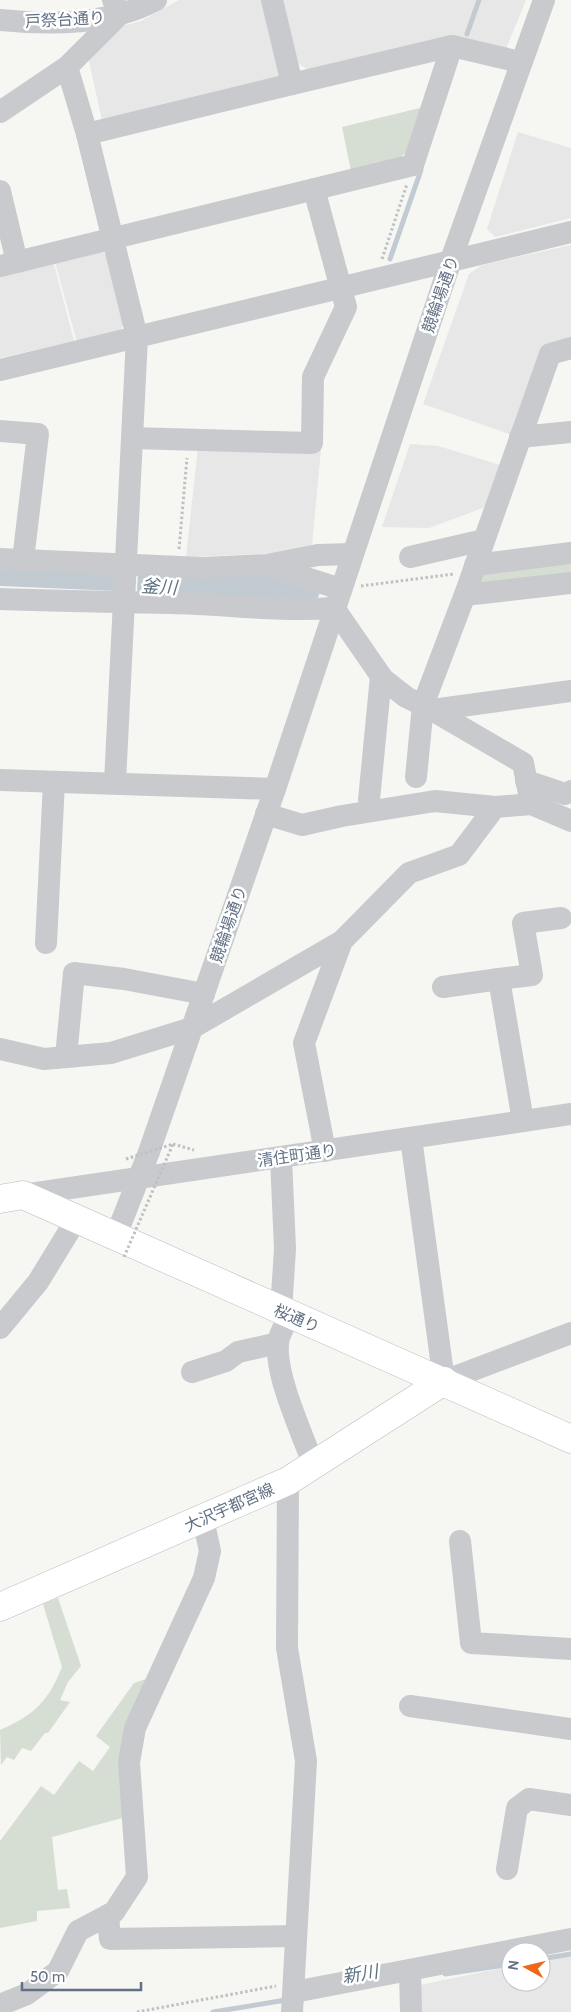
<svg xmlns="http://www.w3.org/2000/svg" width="571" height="2012" viewBox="0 0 571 2012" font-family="Cabin,'Noto Sans JP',sans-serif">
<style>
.built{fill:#e6e7e6}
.green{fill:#d6ded3}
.water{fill:#c3cbd2}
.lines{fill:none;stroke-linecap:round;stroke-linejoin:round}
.stream{stroke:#c3cbd2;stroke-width:5}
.major-casing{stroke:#b8bbc0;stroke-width:29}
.highway-casing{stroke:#b7babe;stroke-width:29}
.path{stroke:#bfc0c3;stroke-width:3;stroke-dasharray:2.5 2.5;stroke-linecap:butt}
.minor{stroke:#c8cace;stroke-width:22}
.major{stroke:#fff;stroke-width:28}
.highway{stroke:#fff;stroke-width:28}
.path-bridge{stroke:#bfc0c3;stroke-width:3;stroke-dasharray:2.5 2.5;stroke-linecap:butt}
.labels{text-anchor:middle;stroke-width:5;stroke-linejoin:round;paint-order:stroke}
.street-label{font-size:16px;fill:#637185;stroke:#fff}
.water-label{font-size:18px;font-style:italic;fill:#5f7382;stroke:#fff}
</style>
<rect width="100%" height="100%" fill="#f6f6f2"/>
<!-- built -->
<g class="built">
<polygon points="179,0 267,0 285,79 102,120 88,57 122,26 141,21"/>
<polygon points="282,0 526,0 506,49 311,72 298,63"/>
<polygon points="518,132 571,148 571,218 495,237 487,229"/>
<polygon points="571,245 571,341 512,435 423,404 469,274 482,265"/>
<polygon points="99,250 109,256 125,321 120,331 77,342 55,262"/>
<polygon points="52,257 74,341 0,358 0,270"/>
<polygon points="410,444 438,446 503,466 488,506 429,528 382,527"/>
<polygon points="198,447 321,449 312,545 279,553 186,557"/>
<polygon points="571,1953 571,2012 417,2012 416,1986 511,1966 511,1982 541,1982 541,1959"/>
</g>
<!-- green -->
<g class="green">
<polygon points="424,107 407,152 398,159 351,171 342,127"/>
<polygon points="571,558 571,579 472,591 479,571"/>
<path d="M 58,1598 L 81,1666 L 68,1682 L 60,1700 L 70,1702 L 48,1733 L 45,1733 L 31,1751 L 22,1748 L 14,1760 L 7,1757 L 1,1765 L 0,1730 C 34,1715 48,1702 62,1667 L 43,1604 Z"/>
<polygon points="152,1677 126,1817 52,1837 58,1890 67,1889 70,1908 37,1911 37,1921 0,1928 0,1841 41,1786 54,1795 79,1761 93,1771 110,1747 96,1736 134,1683"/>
</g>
<!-- water -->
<g class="water">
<polygon points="0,566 118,571 117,591 0,586"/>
<polygon points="138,572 271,573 320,592 316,603 137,592"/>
</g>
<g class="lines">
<!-- stream -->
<g class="stream">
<polyline points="467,34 479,0"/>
<polyline points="390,259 421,170"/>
<polyline points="541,1959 571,1954"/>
<polyline points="445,1974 511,1964"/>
<polyline points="213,2012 286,2000"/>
</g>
<defs>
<polyline id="major" points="0,1607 288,1481 444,1381"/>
<polyline id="highway" points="0,1199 23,1195 571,1439"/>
</defs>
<!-- major casing -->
<use href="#major" class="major-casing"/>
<!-- highway casing -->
<use href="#highway" class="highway-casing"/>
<!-- path -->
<g class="path">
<polyline points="382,259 407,184"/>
<polyline points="179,549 187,458"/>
<polyline points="361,586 454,574"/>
<polyline points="173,1144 194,1150"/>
<polyline points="137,2012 276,1986"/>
</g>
<!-- minor -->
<g class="minor">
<polyline points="272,0 292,84 452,46 520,62"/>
<path d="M 0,20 C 52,25 109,25 156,0"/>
<polyline points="67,67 87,134 137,337 115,783"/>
<polyline points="0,112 67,67 120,14 113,0"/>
<polyline points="87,134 292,84"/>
<polyline points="0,191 17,262"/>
<polyline points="0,266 413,165 452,46"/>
<polyline points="0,370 571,232"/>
<polyline points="0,431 38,434 23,560"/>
<polyline points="520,437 571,432"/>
<polyline points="132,438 312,443 313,377 346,307 314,189"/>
<polyline points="410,557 484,540"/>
<polyline points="0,559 203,568 267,565 318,555 352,554"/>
<polyline points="475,565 571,553"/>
<polyline points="268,566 341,589"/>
<polyline points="465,595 571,583"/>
<path d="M 0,599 C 57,601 114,602 171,603 C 225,604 279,612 334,608"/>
<polyline points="334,608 383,679 406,697 432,710 571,691"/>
<polyline points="432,710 523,763 531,804 571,821"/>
<polyline points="416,777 423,705 467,589 550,354 571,348"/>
<polyline points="0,780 275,789"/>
<polyline points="526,781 565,794 571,791"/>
<polyline points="369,800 381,676"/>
<polyline points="266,814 302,825 342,816 435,801 495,807"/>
<polyline points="46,943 54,782"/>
<polyline points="499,979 532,975 523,923 561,918"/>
<polyline points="443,987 499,979 523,1121"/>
<polyline points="0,1049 44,1059 111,1053 192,1028 342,941"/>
<polyline points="66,1057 74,973 124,979 204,994"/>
<polyline points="411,1138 444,1381 571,1333"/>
<polyline points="325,1151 304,1043 342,941 409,873 459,855 495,807 531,804"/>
<polyline points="23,1195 571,1114"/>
<polyline points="115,1238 149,1152 275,789 451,260 544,0"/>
<polyline points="281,1311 285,1249 281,1158"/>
<path d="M 290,1315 C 286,1324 279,1333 278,1343 C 275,1376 302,1433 314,1466"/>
<polyline points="0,1328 38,1282 76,1220"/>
<polyline points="192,1372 226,1361 238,1352 278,1343"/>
<polyline points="288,1481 287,1648 306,1761 292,2012"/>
<polyline points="460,1541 471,1643 571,1649"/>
<polyline points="410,1706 571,1729"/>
<polyline points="507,1869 517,1808 529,1799 571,1805"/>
<polyline points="108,1915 110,1939 296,1936"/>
<polyline points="410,1971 411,2012"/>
<polyline points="294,1992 571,1939"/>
<polyline points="0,2005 27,1994 58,1971 78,1931 114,1912 137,1877 129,1762 135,1728 204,1578 210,1551 203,1519"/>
</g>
<!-- major -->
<use href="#major" class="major"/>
<!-- highway -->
<use href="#highway" class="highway"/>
<!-- path-bridge -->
<g class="path-bridge">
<polyline points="126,1159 173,1144"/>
<polyline points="124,1257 173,1144"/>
</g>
</g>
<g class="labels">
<!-- street labels -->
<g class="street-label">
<text transform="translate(65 19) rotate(-3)" y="6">戸祭台通り</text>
<text transform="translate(440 294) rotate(-71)" y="6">競輪場通り</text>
<text transform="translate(228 924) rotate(-71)" y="6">競輪場通り</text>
<text transform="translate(297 1155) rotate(-8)" y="6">清住町通り</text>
<text transform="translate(297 1318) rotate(23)" y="6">桜通り</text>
<text transform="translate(229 1507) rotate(-24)" y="6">大沢宇都宮線</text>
</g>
<!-- water labels -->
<g class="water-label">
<text transform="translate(159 587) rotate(3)" y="6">釜川</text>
<text transform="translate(360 1974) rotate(-9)" y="6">新川</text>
</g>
</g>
<!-- north arrow -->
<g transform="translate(526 1967) rotate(278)"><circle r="24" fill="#ffffff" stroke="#c1c6ce"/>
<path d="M0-4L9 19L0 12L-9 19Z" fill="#ee681a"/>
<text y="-8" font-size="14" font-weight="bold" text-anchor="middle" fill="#637185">N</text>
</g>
<!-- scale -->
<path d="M22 1982v8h119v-8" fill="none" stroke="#637185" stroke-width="2.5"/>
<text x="30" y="1982" font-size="15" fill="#637185" stroke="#ffffff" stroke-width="4" paint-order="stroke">50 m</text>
</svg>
